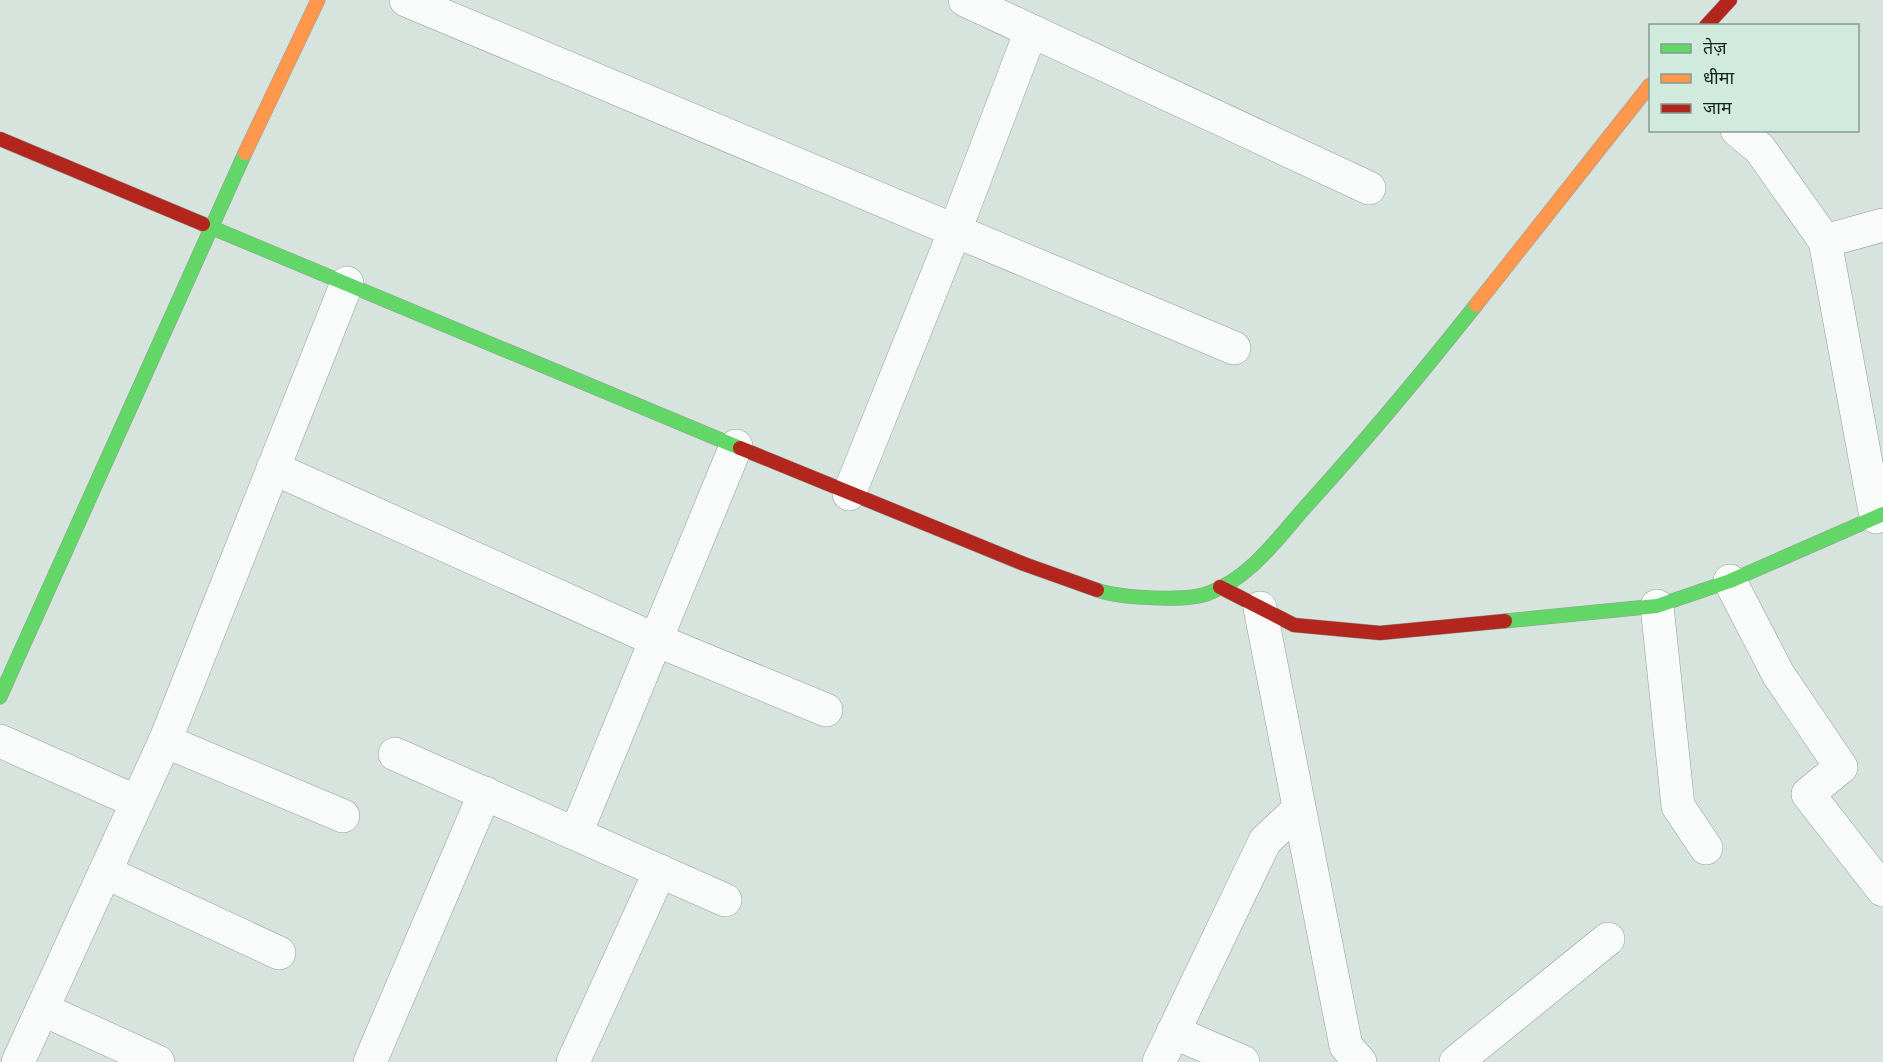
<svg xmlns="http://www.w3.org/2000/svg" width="1883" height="1062" viewBox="0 0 1883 1062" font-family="'Varela Round','Noto Sans Devanagari',sans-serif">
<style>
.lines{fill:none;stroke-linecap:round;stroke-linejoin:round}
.street-casing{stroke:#929d98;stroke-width:34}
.fast-casing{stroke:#929d98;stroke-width:15}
.slow-casing{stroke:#929d98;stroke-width:15}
.jam-casing{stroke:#929d98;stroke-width:15}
.street{stroke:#f9fbfa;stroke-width:33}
.fast{stroke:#63d668;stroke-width:14}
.slow{stroke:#ff974d;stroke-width:14}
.jam{stroke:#b3261e;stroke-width:14}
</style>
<rect width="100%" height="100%" fill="#d6e4dd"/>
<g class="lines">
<defs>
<g id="street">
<polyline points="406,0 1234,348"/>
<polyline points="965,0 1369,188"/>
<polyline points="1737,130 1760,149 1825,241 1876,517"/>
<polyline points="1825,241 1883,225"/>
<polyline points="273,468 656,640 826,710"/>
<polyline points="849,494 954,233 1031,31"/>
<polyline points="1730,581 1778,674 1841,767 1808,794 1883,890"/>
<polyline points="1657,606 1678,806 1706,848"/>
<polyline points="1260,608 1346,1046 1360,1062"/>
<polyline points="0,741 137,802"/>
<polyline points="165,741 343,816"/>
<polyline points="395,754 725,900"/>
<polyline points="576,833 736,446"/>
<polyline points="105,872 279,953"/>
<polyline points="42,1009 158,1062"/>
<polyline points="1173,1032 1243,1062"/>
<polyline points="18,1062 165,741 347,283"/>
<polyline points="370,1062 485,793"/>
<polyline points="573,1062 660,871"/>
<polyline points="1159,1062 1265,841 1299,809"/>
<polyline points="1456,1062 1608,939"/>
</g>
<g id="fast">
<polyline points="203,224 740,448"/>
<path d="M 1097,590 C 1119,598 1188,602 1209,593 C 1252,577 1279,536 1309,503 C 1367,439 1422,373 1476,305"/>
<polyline points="1505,621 1657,606 1730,581 1883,514"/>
<polyline points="0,697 245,153"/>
</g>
<g id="slow">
<polyline points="245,153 318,0"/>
<polyline points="1476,305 1650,85"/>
</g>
<g id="jam">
<polyline points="1706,26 1730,0"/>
<polyline points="0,139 203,224"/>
<polyline points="740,448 1024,564 1097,590"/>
<polyline points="1220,587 1294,625 1380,633 1505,621"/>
</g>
</defs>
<!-- street casing -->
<use href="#street" class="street-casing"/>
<!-- fast casing -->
<use href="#fast" class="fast-casing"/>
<!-- slow casing -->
<use href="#slow" class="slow-casing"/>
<!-- jam casing -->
<use href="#jam" class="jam-casing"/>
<!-- street -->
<use href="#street" class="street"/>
<!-- fast -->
<use href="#fast" class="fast"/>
<!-- slow -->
<use href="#slow" class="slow"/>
<!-- jam -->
<use href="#jam" class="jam"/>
</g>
<!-- legend -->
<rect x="1649" y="24" width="210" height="108" fill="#d0eadd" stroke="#869a90" stroke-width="1.5"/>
<rect x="1661" y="44" width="30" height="9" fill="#63d668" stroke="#869a90" stroke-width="1.5"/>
<text x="1703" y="54" font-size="18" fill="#17211c">तेज़</text>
<rect x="1661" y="74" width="30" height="9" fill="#ff974d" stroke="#869a90" stroke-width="1.5"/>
<text x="1703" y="84" font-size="18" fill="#17211c">धीमा</text>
<rect x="1661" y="104" width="30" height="9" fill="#b3261e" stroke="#869a90" stroke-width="1.5"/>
<text x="1703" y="114" font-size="18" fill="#17211c">जाम</text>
</svg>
